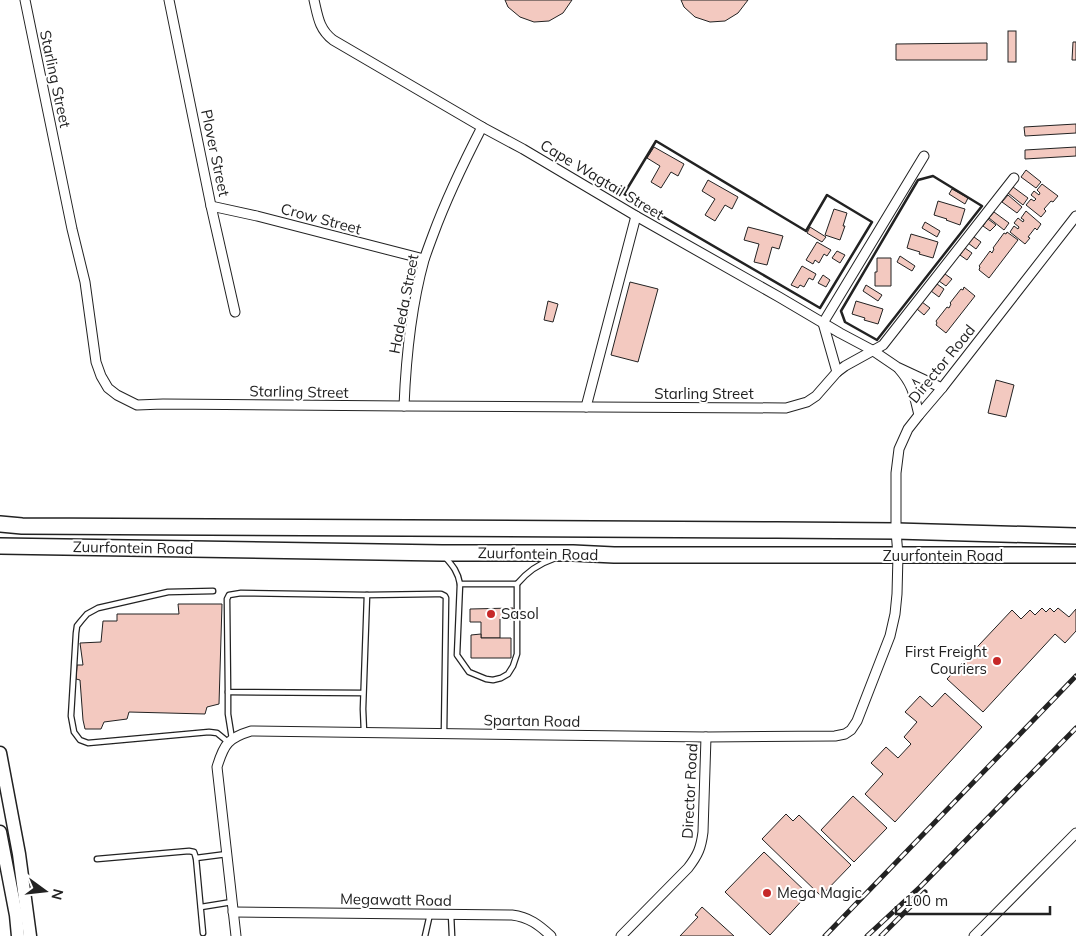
<svg xmlns="http://www.w3.org/2000/svg" width="1076" height="936" viewBox="0 0 1076 936" font-family="Mulish,sans-serif">
<style>
.building{fill:#f3c9c0;stroke:#222}
.lines{fill:none;stroke-linecap:round;stroke-linejoin:round}
.service-casing{stroke:#222;stroke-width:7}
.minor-casing{stroke:#222;stroke-width:11}
.secondary-casing{stroke:#222;stroke-width:15}
.primary-casing{stroke:#222;stroke-width:18}
.service{stroke:#fff;stroke-width:4.5}
.minor{stroke:#fff;stroke-width:9}
.secondary{stroke:#fff;stroke-width:12}
.primary{stroke:#fff;stroke-width:15}
.rail-casing{stroke:#222;stroke-width:5}
.rail{stroke:#fff;stroke-width:3;stroke-dasharray:9;stroke-linecap:butt}
.wall{stroke:#222;stroke-width:2.5}
.poi-dot{fill:#c62828;stroke:#fff;stroke-width:2}
.labels{text-anchor:middle;stroke-width:4;stroke-linejoin:round;paint-order:stroke}
.street-label{font-size:15px;fill:#222;stroke:#fff}
.poi-label{font-size:15px;fill:#222;stroke:#fff;text-anchor:start}
</style>
<rect width="100%" height="100%" fill="#fff"/>
<!-- building -->
<g class="building">
<polygon points="505,0 572,0 563,13 549,21 534,22 520,17 508,7"/>
<polygon points="681,0 748,0 738,13 725,21 710,22 695,17 684,7"/>
<rect x="1008" y="31" width="8" height="31"/>
<polygon points="1073,42 1076,42 1076,60 1072,60"/>
<polygon points="987,43 987,60 896,60 896,44"/>
<polygon points="1076,124 1076,133 1025,136 1024,127"/>
<polygon points="654,147 684,164 678,176 671,172 661,188 651,182 660,166 647,158"/>
<polygon points="1076,147 1076,156 1025,159 1025,150"/>
<polygon points="1026,170 1041,182 1036,188 1021,177"/>
<polygon points="708,180 738,197 732,209 725,205 715,221 705,215 715,199 702,191"/>
<polygon points="1042,184 1058,196 1053,202 1051,201 1044,209 1046,211 1041,217 1026,205 1031,199 1034,201 1036,199 1031,195 1034,191 1039,195 1040,193 1037,190"/>
<polygon points="1013,187 1028,198 1023,205 1008,193"/>
<polygon points="952,189 968,198 965,204 949,194"/>
<polygon points="1008,195 1022,207 1017,213 1002,202"/>
<polygon points="938,201 965,209 960,225 946,220 947,219 934,215"/>
<polygon points="834,209 847,213 843,226 845,226 840,240 825,235"/>
<polygon points="1026,211 1041,224 1037,230 1035,228 1028,237 1030,238 1025,244 1010,232 1014,226 1018,229 1019,227 1014,223 1018,218 1023,222 1024,220 1021,218"/>
<polygon points="994,212 1009,223 1004,230 989,218"/>
<polygon points="988,219 996,225 990,231 983,226"/>
<polygon points="925,222 940,231 937,237 922,228"/>
<polygon points="748,227 783,236 779,249 772,247 767,265 754,262 759,244 744,240"/>
<polygon points="810,227 826,237 822,242 807,233"/>
<polygon points="1007,232 1018,240 989,278 979,270 980,267 979,266 990,251 992,253 994,249 993,248 1004,233 1006,234"/>
<polygon points="911,234 938,242 933,258 919,254 920,252 907,248"/>
<polygon points="974,237 981,242 976,249 968,243"/>
<polygon points="817,242 831,250 827,256 824,254 819,263 815,260 813,264 806,260"/>
<polygon points="965,248 972,253 967,260 960,255"/>
<polygon points="837,251 845,255 840,263 832,258"/>
<polygon points="900,256 915,266 912,271 897,262"/>
<polygon points="877,258 891,258 891,286 875,286 875,272 877,272"/>
<polygon points="802,266 816,274 813,280 809,278 804,287 800,285 798,288 791,285"/>
<polygon points="945,274 952,279 946,286 939,281"/>
<polygon points="823,275 830,280 826,287 818,283"/>
<polygon points="630,282 658,289 638,362 611,355"/>
<polygon points="937,284 944,289 939,297 931,291"/>
<polygon points="866,285 882,295 878,301 863,291"/>
<polygon points="964,287 975,296 946,333 936,325 937,323 936,321 947,307 949,308 951,304 950,303 961,289 963,290"/>
<polygon points="548,301 558,304 553,322 544,320"/>
<polygon points="856,301 883,309 878,324 864,320 865,318 852,314"/>
<polygon points="922,302 930,308 924,315 917,309"/>
<polygon points="996,380 1014,385 1006,417 988,413"/>
<polygon points="178,604 222,604 219,704 207,707 205,714 129,712 127,719 104,722 101,729 85,729 83,720 80,680 76,679 77,665 83,665 80,643 101,642 103,621 117,621 117,614 179,614"/>
<polygon points="513,608 513,619 500,619 500,638 481,638 481,622 470,622 470,609"/>
<polygon points="1042,608 1046,612 1050,608 1054,612 1058,608 1069,617 1076,609 1076,631 1065,643 1055,634 983,712 947,679 1012,610 1021,619 1030,610 1035,615"/>
<polygon points="481,634 481,638 511,638 511,658 471,658 471,635"/>
<polygon points="945,693 982,727 895,822 865,794 883,774 871,763 886,747 898,758 911,744 904,737 917,722 905,712 920,696 932,707"/>
<polygon points="853,796 887,828 854,862 821,830"/>
<polygon points="786,814 793,821 799,815 851,865 821,896 762,839"/>
<polygon points="764,852 808,894 770,935 725,892"/>
<polygon points="702,907 734,936 680,936 698,917 695,915"/>
</g>
<g class="lines">
<defs>
<g id="service">
<path d="M 445,557 C 453,566 458,572 460,584 L 457,655 L 469,672 L 486,679 L 493,680 L 501,678 L 508,674 L 513,666 L 517,654 L 517,584 C 527,572 538,564 553,559"/>
<polyline points="460,584 517,584"/>
<polyline points="213,591 168,592 98,608 87,614 81,621 77,626 76,633 71,716 74,732 80,740 88,743 209,732 217,733 228,742"/>
<polyline points="228,692 228,714 232,739"/>
<polyline points="363,693 228,692 227,599 229,595 241,593 367,595"/>
<polyline points="364,732 363,709 367,595 435,594 441,594 445,596 446,598 444,733"/>
<polyline points="196,858 227,854"/>
<polyline points="97,859 189,851 194,852 196,858 203,933"/>
<polyline points="201,907 232,902"/>
<polyline points="451,914 452,936"/>
<polyline points="425,936 430,914"/>
</g>
<g id="minor">
<polyline points="25,0 72,229 85,282 96,362 101,376 108,388 117,395 137,405 163,404 404,406 786,408 807,402 816,396 837,372 845,366 883,345 1014,178"/>
<polyline points="169,0 211,206 235,312"/>
<path d="M 314,0 C 318,17 319,29 333,40 L 482,127 L 523,149 L 636,216 L 779,297 L 840,333 L 872,350 L 897,367 L 942,388"/>
<polyline points="211,206 257,216 424,259"/>
<path d="M 899,369 C 913,385 914,395 919,415"/>
<polyline points="837,372 823,323 924,156"/>
<path d="M 404,406 C 406,357 411,307 424,260 C 427,251 430,243 433,235 C 447,197 464,162 482,127"/>
<polyline points="586,407 636,216"/>
<path d="M 233,912 L 512,915 C 529,917 539,925 551,936"/>
<path d="M 236,936 L 217,767 C 224,744 228,738 251,731 L 706,737 L 835,736 L 845,734 L 851,730 L 857,721 L 890,636 L 895,614 L 897,594 L 898,555 L 896,531 L 896,473 L 899,449 L 908,429 L 919,415 L 942,388 L 1076,216"/>
<path d="M 621,936 L 688,868 C 698,855 701,848 703,832 L 706,737"/>
<polyline points="974,936 1076,833"/>
</g>
<g id="secondary">
<polyline points="0,753 19,854 30,936"/>
<polyline points="0,832 16,915 18,936"/>
</g>
<g id="primary">
<polyline points="0,524 22,526 777,530 896,531 1076,536"/>
<polyline points="0,546 442,553 573,553 614,555 1076,555"/>
</g>
</defs>
<!-- service casing -->
<use href="#service" class="service-casing"/>
<!-- minor casing -->
<use href="#minor" class="minor-casing"/>
<!-- secondary casing -->
<use href="#secondary" class="secondary-casing"/>
<!-- primary casing -->
<use href="#primary" class="primary-casing"/>
<!-- service -->
<use href="#service" class="service"/>
<!-- minor -->
<use href="#minor" class="minor"/>
<!-- secondary -->
<use href="#secondary" class="secondary"/>
<!-- primary -->
<use href="#primary" class="primary"/>
<defs>
<g id="rail">
<polyline points="825,936 1076,676"/>
<polyline points="867,936 920,887 1076,728"/>
<polyline points="881,936 925,892"/>
</g>
</defs>
<!-- rail casing -->
<use href="#rail" class="rail-casing"/>
<!-- rail -->
<use href="#rail" class="rail"/>
<!-- wall -->
<g class="wall">
<polygon points="656,141 806,231 827,195 872,222 820,308 624,194"/>
<polygon points="933,176 982,206 877,340 845,322 841,311 918,180"/>
</g>
</g>
<!-- markers -->
<g class="poi-dot">
<circle cx="491" cy="614" r="5"/>
<circle cx="997" cy="661" r="5"/>
<circle cx="767" cy="893" r="5"/>
</g>
<g class="labels">
<!-- street labels -->
<g class="street-label">
<text transform="translate(55 79) rotate(78)" y="5">Starling Street</text>
<text transform="translate(215 153) rotate(78)" y="5">Plover Street</text>
<text transform="translate(602 180) rotate(31)" y="5">Cape Wagtail Street</text>
<text transform="translate(321 219) rotate(15)" y="5">Crow Street</text>
<text transform="translate(404 304) rotate(-79)" y="5">Hadeda Street</text>
<text transform="translate(942 364) rotate(-51)" y="5">Director Road</text>
<text transform="translate(299 392) rotate(1)" y="5">Starling Street</text>
<text x="704" y="399">Starling Street</text>
<text transform="translate(133 548) rotate(1)" y="5">Zuurfontein Road</text>
<text transform="translate(538 554) rotate(1)" y="5">Zuurfontein Road</text>
<text x="943" y="561">Zuurfontein Road</text>
<text transform="translate(532 721) rotate(1)" y="5">Spartan Road</text>
<text transform="translate(690 791) rotate(-87)" y="5">Director Road</text>
<text transform="translate(396 900) rotate(1)" y="5">Megawatt Road</text>
</g>
<!-- poi labels -->
<g class="poi-label">
<text x="501" y="619">Sasol</text>
<text x="987" y="657" text-anchor="end">First Freight<tspan x="987" dy="17">Couriers</tspan></text>
<text x="777" y="898">Mega Magic</text>
</g>
</g>
<!-- north arrow -->
<g transform="translate(45 891) rotate(105)" stroke="#ffffff" stroke-width="4" paint-order="stroke">
<path d="M0-4L9 19L0 12L-9 19Z" fill="#222222"/>
<text y="-8" font-size="14" font-weight="bold" text-anchor="middle" fill="#222222">N</text>
</g>
<!-- scale -->
<path d="M896 906v8h154v-8" fill="none" stroke="#222222" stroke-width="2.5"/>
<text x="904" y="906" font-size="15" fill="#222222" stroke="#ffffff" stroke-width="4" paint-order="stroke">100 m</text>
</svg>
